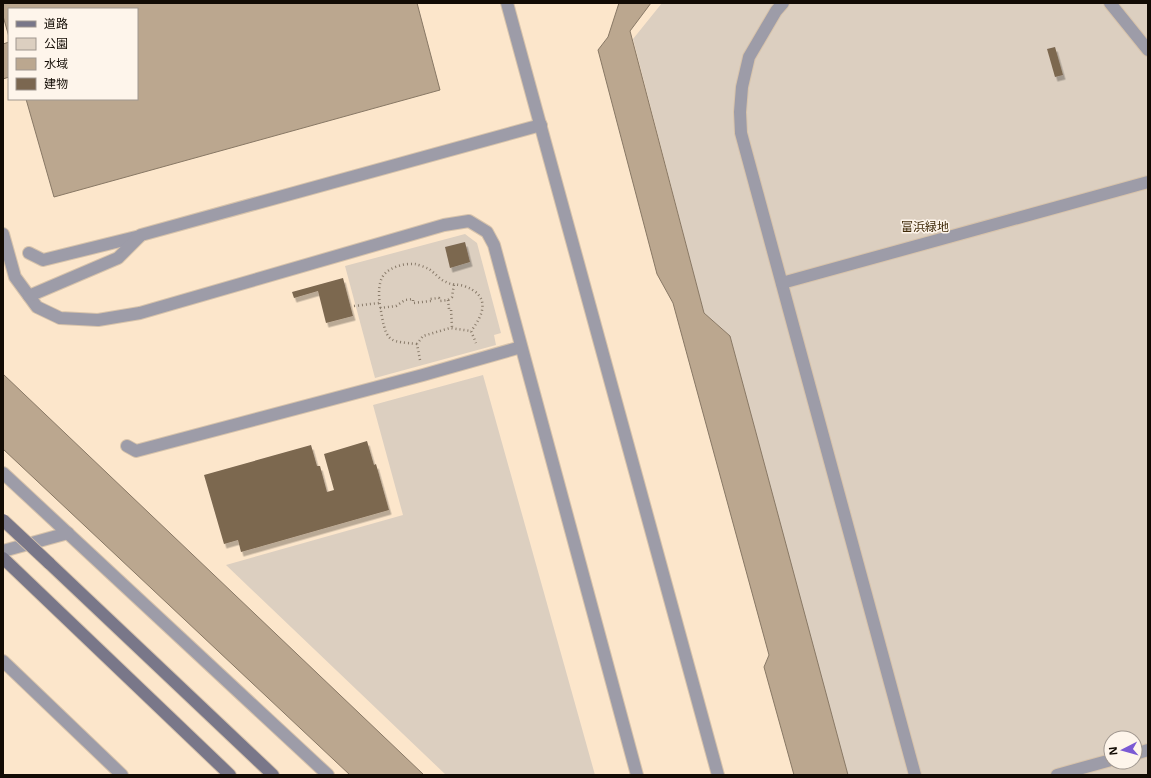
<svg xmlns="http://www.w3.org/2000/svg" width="1151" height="778" viewBox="0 0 1151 778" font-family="'Open Sans','Noto Sans JP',sans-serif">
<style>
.green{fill:#dccfc0;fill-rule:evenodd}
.water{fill:#bba78f;stroke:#887865}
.building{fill:#7b6750;filter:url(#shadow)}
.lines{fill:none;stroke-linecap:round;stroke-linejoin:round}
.lane-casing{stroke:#d7c3ab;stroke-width:14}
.street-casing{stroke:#d7c3ab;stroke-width:14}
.secondary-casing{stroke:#d7c3ab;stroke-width:14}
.path{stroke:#897b6a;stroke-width:2.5;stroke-dasharray:1 3;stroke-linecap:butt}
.lane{stroke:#9d9ca8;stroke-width:12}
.street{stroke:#9d9ca8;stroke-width:12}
.secondary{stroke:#797789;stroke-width:12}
.secondary-bridge-casing{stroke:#d7c3ab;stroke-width:14;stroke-linecap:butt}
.secondary-bridge{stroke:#797789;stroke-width:12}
.labels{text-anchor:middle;stroke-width:3;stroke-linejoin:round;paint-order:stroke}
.park-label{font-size:12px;fill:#3f2908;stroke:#fef5eb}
</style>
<defs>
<filter id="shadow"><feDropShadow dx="2.5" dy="4.5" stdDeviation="0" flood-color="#0004"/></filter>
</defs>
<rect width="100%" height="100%" fill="#fce6cb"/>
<!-- green -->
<g class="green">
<path d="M 662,3 L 1148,3 L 1148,775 L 848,775 L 730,336 L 704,313 L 633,39 ZM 1111,738 L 1135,738 L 1135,762 L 1111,762 Z"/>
<polygon points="465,234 477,243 501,333 494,335 496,345 375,378 345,266"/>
<polygon points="483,375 595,775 446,775 226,565 403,515 373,405"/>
</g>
<!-- water -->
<g class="water">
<polygon points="3,3 417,3 440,90 54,197 26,99 137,99 137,9 9,9 9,37 3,16"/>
<polygon points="619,3 651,3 630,31 704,313 730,336 848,775 794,775 764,667 769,655 673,303 657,274 598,50 608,37"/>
<polygon points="9,42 9,77 3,79 3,44"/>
<polygon points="3,374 424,775 350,775 3,449"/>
</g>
<!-- building -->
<g class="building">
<polygon points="1055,47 1063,75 1055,77 1047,49"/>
<polygon points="465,242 470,262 450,268 445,247"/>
<polygon points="343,278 353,316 326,323 318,291 294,298 292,292"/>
<polygon points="367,441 374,465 376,464 389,510 241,552 238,540 224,544 204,475 311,445 317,466 320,466 327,492 334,490 324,454"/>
</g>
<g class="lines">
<defs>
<g id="lane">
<polyline points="783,3 776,11 749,57 742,87 740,112 741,133 915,775"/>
<polyline points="1110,3 1148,50"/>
<polyline points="782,283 1148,182"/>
<polyline points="127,446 136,451 423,375 521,347"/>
<polyline points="1135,754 1148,750"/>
<polyline points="1057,775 1111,760"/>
</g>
<g id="street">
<polyline points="507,3 718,775"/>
<polyline points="3,234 15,277 37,307 60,318 98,320 140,313 444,225 469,221 487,232 494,245 637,775"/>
<polyline points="29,253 43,260 140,236"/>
<polyline points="29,296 118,258 141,235 541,125"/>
<polyline points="3,473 328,775"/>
<polyline points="3,551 68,533"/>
<polyline points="3,661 122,775"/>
</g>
<g id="secondary">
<polyline points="3,558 230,775"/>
<polyline points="49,563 273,775"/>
</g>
</defs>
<!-- lane casing -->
<use href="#lane" class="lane-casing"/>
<!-- street casing -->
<use href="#street" class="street-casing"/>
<!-- secondary casing -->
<use href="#secondary" class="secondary-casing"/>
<!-- path -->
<g class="path">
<polyline points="448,300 449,309 451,309 452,328"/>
<polyline points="354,306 379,303"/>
<polyline points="380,308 396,306 405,300 413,299 413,303 431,301 430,299 439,298 440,301 448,300 452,297 454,284"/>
<path d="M 417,344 C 392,341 387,344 382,317 C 380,305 377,292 381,280 C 385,268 403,263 415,264 C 419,265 425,267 429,269 C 435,273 440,280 446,282 C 451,285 458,284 464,286 C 490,295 485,313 471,331"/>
<polyline points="420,360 417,344 423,336 450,328 471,331 476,343"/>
</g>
<!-- lane -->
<use href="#lane" class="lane"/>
<!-- street -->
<use href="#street" class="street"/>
<!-- secondary -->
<use href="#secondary" class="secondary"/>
<defs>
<polyline id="secondary-bridge" points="3,520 49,563"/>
</defs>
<!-- secondary-bridge casing -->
<use href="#secondary-bridge" class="secondary-bridge-casing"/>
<!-- secondary-bridge -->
<use href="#secondary-bridge" class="secondary-bridge"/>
</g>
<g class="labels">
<!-- park labels -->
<g class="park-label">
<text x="925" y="231">富浜緑地</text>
</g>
</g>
<!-- border -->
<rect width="1151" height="778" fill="none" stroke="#120b04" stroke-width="8"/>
<!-- legend -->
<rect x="8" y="8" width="130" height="92" fill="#fef5eb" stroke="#a0978f"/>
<rect x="16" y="21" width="20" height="6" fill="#797789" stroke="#a0978f"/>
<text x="44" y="28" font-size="12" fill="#120b04">道路</text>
<rect x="16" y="38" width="20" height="12" fill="#dccfc0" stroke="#a0978f"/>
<text x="44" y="48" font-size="12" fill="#120b04">公園</text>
<rect x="16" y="58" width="20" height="12" fill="#bba78f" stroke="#a0978f"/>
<text x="44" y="68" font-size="12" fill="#120b04">水域</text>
<rect x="16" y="78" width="20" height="12" fill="#7b6750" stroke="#a0978f"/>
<text x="44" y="88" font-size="12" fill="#120b04">建物</text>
<!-- north arrow -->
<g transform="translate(1123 750) rotate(264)"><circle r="19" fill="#fef5eb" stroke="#a0978f"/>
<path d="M0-3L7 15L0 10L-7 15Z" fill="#7b5ad4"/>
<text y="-6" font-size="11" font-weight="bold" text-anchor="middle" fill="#120b04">N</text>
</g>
</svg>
